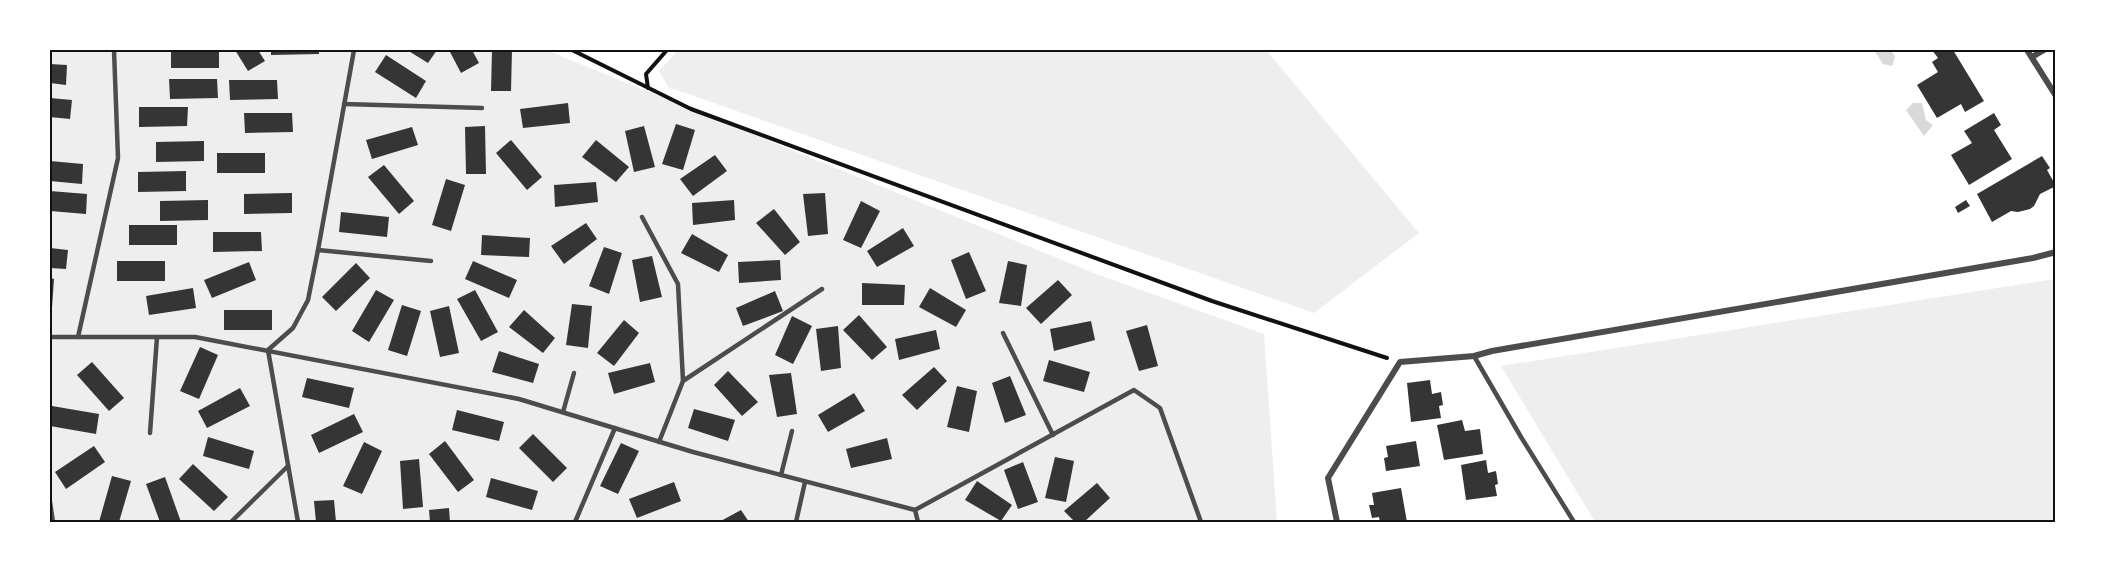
<svg xmlns="http://www.w3.org/2000/svg" width="2105" height="572" viewBox="0 0 2105 572" font-family="'Exo 2',sans-serif">
<style>
.green{fill:#eee}
.water{fill:#d9d9d9}
.building{fill:#353535}
.lines{fill:none;stroke-linecap:round;stroke-linejoin:round}
.path{stroke:#111;stroke-width:4}
.service{stroke:#4c4c4c;stroke-width:4.5}
.minor{stroke:#4c4c4c;stroke-width:6}
.neatline{fill:none;stroke:#111;stroke-width:2}
</style>
<rect width="100%" height="100%" fill="#fff"/>
<!-- green -->
<g class="green">
<polygon points="50,50 546,50 1099,275 1264,334 1277,522 50,522"/>
<polygon points="678,50 1266,50 1419,233 1314,313 668,87 659,71"/>
<polygon points="2055,279 2055,522 1595,522 1501,366"/>
</g>
<!-- water -->
<g class="water">
<polygon points="1874,50 1891,50 1895,57 1892,66 1883,64"/>
<polygon points="1913,103 1922,103 1926,120 1933,125 1924,136 1906,110"/>
</g>
<!-- building -->
<g class="building">
<rect x="171" y="50" width="48" height="18"/>
<polygon points="235,50 258,50 265,61 248,71"/>
<polygon points="271,50 319,50 319,54 271,55"/>
<polygon points="407,50 437,50 428,63"/>
<polygon points="449,50 472,50 479,63 461,73"/>
<polygon points="492,50 512,50 511,91 491,91"/>
<polygon points="1932,50 1953,50 1984,101 1965,112 1961,104 1937,118 1917,85 1938,72 1932,62 1938,58"/>
<polygon points="386,55 426,81 416,98 375,72"/>
<polygon points="50,64 67,65 66,85 50,83"/>
<polygon points="169,79 217,79 218,98 170,99"/>
<polygon points="229,80 277,80 278,99 230,100"/>
<polygon points="50,98 72,100 70,119 50,117"/>
<polygon points="568,103 570,123 523,128 520,109"/>
<polygon points="139,107 188,107 187,126 139,127"/>
<polygon points="244,113 292,113 293,132 245,133"/>
<polygon points="1994,113 2001,125 1994,130 2012,159 1969,185 1951,155 1972,143 1964,131"/>
<polygon points="676,124 695,130 683,170 662,164"/>
<polygon points="485,126 486,174 466,174 465,127"/>
<polygon points="644,126 655,167 634,172 625,131"/>
<polygon points="412,127 418,145 372,159 366,140"/>
<polygon points="511,140 542,177 527,190 496,153"/>
<polygon points="596,140 629,167 616,182 582,157"/>
<polygon points="204,141 204,161 156,162 156,142"/>
<rect x="217" y="153" width="48" height="20"/>
<polygon points="715,155 727,171 693,196 680,179"/>
<polygon points="2042,156 2050,168 2047,170 2056,186 2040,194 2034,206 2030,209 2018,212 2011,211 1992,222 1977,194"/>
<polygon points="50,161 83,164 82,184 50,181"/>
<polygon points="384,165 414,201 399,214 368,177"/>
<polygon points="186,171 186,191 138,192 138,172"/>
<polygon points="446,179 465,185 451,231 432,225"/>
<polygon points="596,182 598,202 555,207 554,185"/>
<polygon points="50,191 87,194 86,214 50,211"/>
<polygon points="292,193 292,213 244,214 244,194"/>
<polygon points="825,193 828,234 808,236 803,194"/>
<polygon points="208,200 208,220 160,221 160,201"/>
<polygon points="734,200 735,220 693,225 692,203"/>
<polygon points="1966,200 1970,206 1958,213 1955,207"/>
<polygon points="861,201 880,211 861,248 843,240"/>
<polygon points="774,209 800,242 785,255 756,223"/>
<polygon points="341,212 389,217 387,237 339,232"/>
<polygon points="586,223 597,239 564,264 551,246"/>
<rect x="129" y="225" width="48" height="20"/>
<polygon points="903,228 914,246 877,267 867,251"/>
<polygon points="213,232 261,232 262,251 213,252"/>
<polygon points="692,234 728,255 719,272 681,253"/>
<polygon points="482,235 530,238 529,257 481,255"/>
<polygon points="604,247 622,253 609,294 589,286"/>
<polygon points="50,248 68,250 66,269 50,268"/>
<polygon points="969,252 986,291 966,299 951,260"/>
<polygon points="652,256 662,297 640,302 632,260"/>
<polygon points="780,260 781,280 739,283 738,262"/>
<rect x="117" y="261" width="48" height="20"/>
<polygon points="473,261 517,280 509,298 465,279"/>
<polygon points="1008,261 1027,265 1021,306 999,303"/>
<polygon points="249,262 256,280 212,298 204,280"/>
<polygon points="356,263 370,278 336,311 322,297"/>
<polygon points="50,278 54,279 51,322 50,322"/>
<polygon points="1058,280 1072,295 1041,324 1026,308"/>
<polygon points="862,283 905,285 904,305 862,305"/>
<polygon points="193,288 196,308 149,315 146,296"/>
<polygon points="930,288 966,310 956,327 919,307"/>
<polygon points="376,290 394,300 369,342 352,331"/>
<polygon points="475,290 498,332 481,341 457,299"/>
<polygon points="775,291 783,311 743,326 736,308"/>
<polygon points="572,304 592,306 588,348 566,345"/>
<polygon points="402,305 421,311 407,356 388,350"/>
<polygon points="449,306 459,353 440,357 430,311"/>
<rect x="224" y="310" width="48" height="20"/>
<polygon points="524,310 555,338 543,353 509,327"/>
<polygon points="859,315 887,347 872,360 843,330"/>
<polygon points="792,316 812,326 793,364 775,355"/>
<polygon points="624,320 639,333 614,366 597,353"/>
<polygon points="1091,321 1095,340 1054,351 1050,329"/>
<polygon points="1147,325 1158,366 1139,371 1126,331"/>
<polygon points="838,326 841,368 821,371 816,329"/>
<polygon points="936,330 940,349 899,360 895,339"/>
<polygon points="200,347 218,355 199,399 180,391"/>
<polygon points="499,351 539,364 533,383 492,372"/>
<polygon points="1049,360 1090,372 1084,392 1043,381"/>
<polygon points="92,362 124,398 109,411 77,375"/>
<polygon points="650,363 655,382 614,394 608,373"/>
<polygon points="934,367 947,381 917,410 902,395"/>
<polygon points="728,371 758,402 742,416 714,385"/>
<polygon points="791,373 797,414 777,417 769,375"/>
<polygon points="1010,376 1026,415 1005,423 992,383"/>
<polygon points="307,378 354,388 349,408 302,397"/>
<polygon points="1430,380 1432,394 1441,392 1443,405 1439,406 1441,418 1411,422 1407,383"/>
<polygon points="957,386 977,391 969,432 947,427"/>
<polygon points="240,388 250,406 207,428 198,411"/>
<polygon points="854,393 865,411 828,432 818,415"/>
<polygon points="52,406 99,414 96,434 50,426"/>
<polygon points="694,409 735,420 728,441 688,428"/>
<polygon points="457,410 504,422 499,441 452,430"/>
<polygon points="354,414 363,432 319,453 311,435"/>
<polygon points="1462,420 1465,431 1480,429 1483,454 1444,460 1437,425"/>
<polygon points="533,434 567,468 553,482 519,448"/>
<polygon points="208,437 254,451 249,469 203,456"/>
<polygon points="887,438 892,459 851,468 846,449"/>
<polygon points="445,441 474,480 458,492 429,454"/>
<polygon points="1416,441 1420,466 1386,471 1384,458 1388,457 1386,446"/>
<polygon points="364,442 382,451 362,494 343,486"/>
<polygon points="621,443 639,451 618,494 600,486"/>
<polygon points="94,446 105,462 66,489 55,472"/>
<polygon points="1055,457 1074,461 1066,502 1045,498"/>
<polygon points="419,459 423,507 403,509 400,461"/>
<polygon points="1486,460 1488,473 1496,471 1498,484 1495,485 1497,496 1466,500 1461,465"/>
<polygon points="1023,462 1038,502 1018,509 1004,470"/>
<polygon points="193,464 228,497 214,511 179,479"/>
<polygon points="112,476 131,481 119,522 99,522"/>
<polygon points="165,477 181,522 160,522 146,484"/>
<polygon points="491,478 538,491 532,510 486,497"/>
<polygon points="977,481 1012,505 1001,521 965,500"/>
<polygon points="674,482 681,501 637,518 629,499"/>
<polygon points="1097,483 1110,498 1084,522 1075,522 1064,511"/>
<polygon points="1401,488 1407,522 1380,522 1379,517 1372,518 1369,505 1374,505 1372,493"/>
<polygon points="334,500 336,522 316,522 314,501"/>
<polygon points="449,508 450,522 430,522 429,510"/>
<polygon points="741,510 749,522 719,522"/>
</g>
<g class="lines">
<!-- path -->
<g class="path">
<polyline points="572,50 691,109 1212,301 1387,358"/>
<polyline points="648,88 646,74 667,50"/>
</g>
<!-- service -->
<g class="service">
<polyline points="344,104 482,108"/>
<polyline points="642,217 678,284 683,381"/>
<polyline points="318,250 431,261"/>
<polyline points="1003,333 1053,435"/>
<polyline points="50,337 195,337 519,399 693,452 915,510 918,522"/>
<polyline points="78,337 118,158 114,50"/>
<polyline points="1474,356 1521,437 1574,522"/>
<polyline points="563,412 574,373"/>
<polyline points="150,433 157,337"/>
<polyline points="659,442 683,381 822,289"/>
<polyline points="781,475 792,431"/>
<polyline points="50,502 53,522"/>
<polyline points="915,510 1134,390 1160,408 1201,522"/>
<polyline points="231,522 288,466"/>
<polyline points="298,522 268,350 293,328 308,300 318,250 354,50"/>
<polyline points="575,522 615,428"/>
<polyline points="796,522 805,482"/>
</g>
<!-- minor -->
<g class="minor">
<polyline points="2027,50 2056,96"/>
<polyline points="2032,57 2044,50"/>
<polyline points="1337,522 1328,478 1400,362 1474,356 1492,351 2033,258 2056,252"/>
</g>
</g>
<!-- border -->
<rect width="2105" height="572" fill="none" stroke="#ffffff" stroke-width="102"/>
<rect x="51" y="51" width="2003" height="470" class="neatline"/>
</svg>
